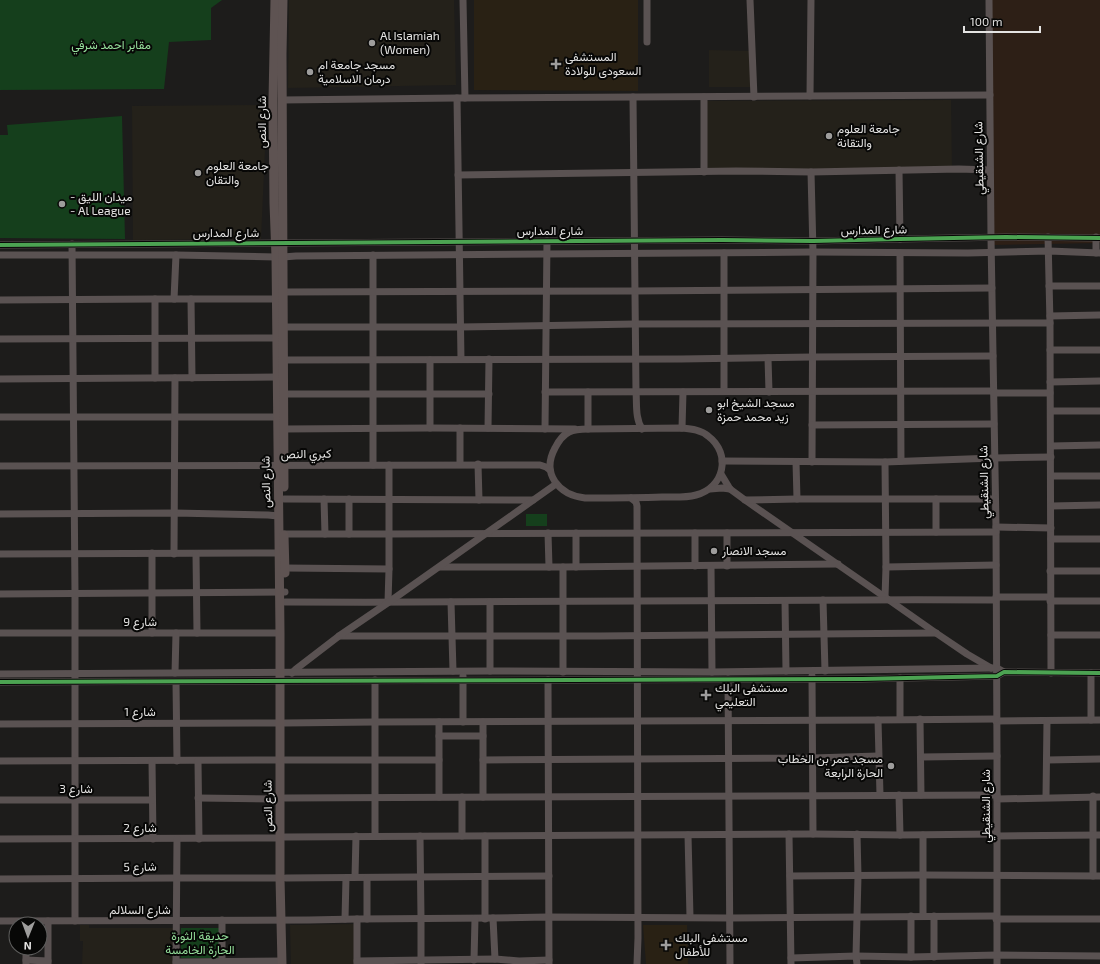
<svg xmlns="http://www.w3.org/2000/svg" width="1100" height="964" viewBox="0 0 1100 964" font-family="'Exo 2',Vazirmatn,sans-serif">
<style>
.built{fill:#24211a}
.industrial{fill:#2d1f16}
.medical{fill:#292114}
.green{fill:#153f1c}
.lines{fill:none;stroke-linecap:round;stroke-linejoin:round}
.minor{stroke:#5a5252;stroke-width:7}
.major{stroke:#5e5352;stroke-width:9}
.cycleway-casing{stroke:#070706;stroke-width:6}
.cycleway{stroke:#4ca352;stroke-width:4}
.poi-dot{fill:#9e9d9c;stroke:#070706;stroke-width:1.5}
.labels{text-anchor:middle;stroke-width:4;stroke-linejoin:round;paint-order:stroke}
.poi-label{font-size:12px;fill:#e4e3e2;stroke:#070706;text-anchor:start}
.park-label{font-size:12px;fill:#96e09c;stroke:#070706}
.street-label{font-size:12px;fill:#e4e3e2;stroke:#070706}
</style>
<rect width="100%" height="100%" fill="#1d1c1b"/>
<!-- built -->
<g class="built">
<polygon points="289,0 454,0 456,85 288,88"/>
<polygon points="709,50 752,51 752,87 709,87"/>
<polygon points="951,100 952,170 707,172 707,101"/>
<polygon points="267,105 261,239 133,240 132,106"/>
<polygon points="355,924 355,964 291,964 290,925"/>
<polygon points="80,925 89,925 89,928 174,928 174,964 82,964 83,941 80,941"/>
</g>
<!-- industrial -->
<polygon class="industrial" points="986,0 1100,0 1100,243 992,245"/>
<!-- medical -->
<g class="medical">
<polygon points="474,0 638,0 638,91 474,90"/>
<polygon points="643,925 687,925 688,964 646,964"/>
</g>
<!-- green -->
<g class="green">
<polygon points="0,0 222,0 211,8 211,40 169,42 164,89 0,90"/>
<polygon points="122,116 125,239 0,238 0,135 8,135 7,125"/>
<rect x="526" y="514" width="21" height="12"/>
<rect x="181" y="928" width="38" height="30"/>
</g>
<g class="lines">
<!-- minor -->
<g class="minor">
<polyline points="463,0 465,98"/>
<polyline points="647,0 647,42"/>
<polyline points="750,0 754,97"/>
<polyline points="989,0 991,238 996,527 997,756 997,964"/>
<polyline points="810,96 811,0"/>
<path d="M 633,97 L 636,392 C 637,404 635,418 642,429"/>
<polyline points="704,97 704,172"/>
<polyline points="457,98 461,359"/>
<polyline points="282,100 457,98 990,95"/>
<polyline points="899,170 900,239"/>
<polyline points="811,172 813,252 812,462"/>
<polyline points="458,175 736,171 811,172 959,169 990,170"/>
<polyline points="1048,237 1050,323 1051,673"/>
<polyline points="72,244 75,592 75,921"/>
<polyline points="0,245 722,240 813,241 900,239 1006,237 1100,238"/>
<polyline points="724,253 724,391"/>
<polyline points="900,253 901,461"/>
<polyline points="1096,253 1096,237"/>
<polyline points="0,255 176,255 276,257"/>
<polyline points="373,255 373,465"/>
<polyline points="283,257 296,256 813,252 968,253 1049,251 1100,253"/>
<polyline points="1049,286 1100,286"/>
<polyline points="283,292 634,291 992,288"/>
<polyline points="155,299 155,378"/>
<polyline points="174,299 176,255"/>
<polyline points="191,299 192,378"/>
<polyline points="0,300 155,299 277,299"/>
<polyline points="1050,316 1100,315"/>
<polyline points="283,327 460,327 635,324 1050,323"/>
<polyline points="0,339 277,338"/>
<polyline points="1050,350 1100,350"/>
<polyline points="768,358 769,392"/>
<polyline points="283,360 681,359 812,357 993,356"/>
<polyline points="430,360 430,428"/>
<polyline points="0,379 277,377"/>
<polyline points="1050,382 1100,381"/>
<polyline points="545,392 994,391"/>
<polyline points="588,392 588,429"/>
<polyline points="994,393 1050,393"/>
<polyline points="284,394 489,394"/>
<polyline points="1051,411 1100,411"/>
<polyline points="0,417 277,417"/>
<polyline points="812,425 994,424"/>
<polyline points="460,428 460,464"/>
<polyline points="488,428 489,359"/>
<path d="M 682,428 C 692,429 701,430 708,436 C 732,454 724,488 696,495 C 685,498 673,497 662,497 C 637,498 611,498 585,498 C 559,495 541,474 555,448 C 558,442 563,435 569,432 C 575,429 582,429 588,429 Z"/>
<polyline points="682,428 683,392"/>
<polyline points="284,429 430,428 575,429"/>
<polyline points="545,429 547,241"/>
<polyline points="1051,446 1100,445"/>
<polyline points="722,461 885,462 994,458 1051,457"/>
<polyline points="796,462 797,499"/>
<polyline points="885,462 886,567 885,597"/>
<polyline points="478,464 479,500"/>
<polyline points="0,466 540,465 546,467 550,470"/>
<polyline points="721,474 730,489 745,500 889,600 936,633 967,654 991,668"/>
<polyline points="1051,476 1100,476"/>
<polyline points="710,489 722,488 730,489"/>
<polyline points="631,498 636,502 637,506 638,938 637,964"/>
<polyline points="284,499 533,500"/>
<polyline points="324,499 325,534"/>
<polyline points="349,499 349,534"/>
<polyline points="936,499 936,532"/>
<polyline points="745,500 797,499 995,499"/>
<polyline points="1051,506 1100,505"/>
<polyline points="0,514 175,513 268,515 278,516"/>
<polyline points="996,527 1051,528"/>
<polyline points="548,533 549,567"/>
<polyline points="727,533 727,566"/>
<polyline points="284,534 389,534 996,532"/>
<polyline points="1051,539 1100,539"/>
<polyline points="0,554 278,553"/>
<polyline points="174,554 175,378"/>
<polyline points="196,554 197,633"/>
<polyline points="695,566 695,533"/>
<polyline points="711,566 712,672"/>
<polyline points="440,567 563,567 838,564"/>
<polyline points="563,567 563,672"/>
<polyline points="576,567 576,533"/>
<polyline points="886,567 996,565"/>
<polyline points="285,568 389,569"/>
<polyline points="1050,571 1100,571"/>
<polyline points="0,594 285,592"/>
<polyline points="996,597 1050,597"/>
<polyline points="823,600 825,671"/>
<polyline points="785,601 786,671"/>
<polyline points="1050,601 1100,601"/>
<path d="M 285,602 C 522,603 759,599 996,600"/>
<polyline points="388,602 389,569 389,465"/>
<polyline points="451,602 453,671"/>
<polyline points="490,602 490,671"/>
<polyline points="0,633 280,633"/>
<polyline points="152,633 152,553"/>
<polyline points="1051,635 1100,635"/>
<polyline points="339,636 599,636 936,633"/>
<polyline points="175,673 176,633"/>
<polyline points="292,673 296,669 339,636 389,602 556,484"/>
<polyline points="1091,673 1091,720"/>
<polyline points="0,674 490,671 712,672 991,668 997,668 1004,672"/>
<polyline points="812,676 813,834"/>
<polyline points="900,678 900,719"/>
<polyline points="728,679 730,964"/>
<polyline points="548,680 549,964"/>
<polyline points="0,682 862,679 997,676 1004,672 1100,673"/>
<polyline points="176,682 177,761"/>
<polyline points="920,719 921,795"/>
<polyline points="878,720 880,795"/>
<polyline points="996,721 1100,720"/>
<polyline points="439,722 439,797"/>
<polyline points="463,722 463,676"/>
<polyline points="483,722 483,797"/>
<polyline points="285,723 375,722 878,720 996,719"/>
<polyline points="0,724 280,723"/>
<polyline points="439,736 483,736"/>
<polyline points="921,757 997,756"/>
<polyline points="285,760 439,760"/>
<polyline points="483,760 813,758 878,756"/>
<polyline points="1047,760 1100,759"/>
<polyline points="0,761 280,760"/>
<polyline points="152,761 153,839"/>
<polyline points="198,761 199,839"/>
<polyline points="899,795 900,835"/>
<polyline points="1093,796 1093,876"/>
<polyline points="1046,797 1047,721"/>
<polyline points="198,798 280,799"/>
<polyline points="285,798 997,795"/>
<polyline points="997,799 1100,797"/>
<polyline points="0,800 152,800"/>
<polyline points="789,834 791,964"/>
<polyline points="688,835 690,917"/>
<polyline points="923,835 923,916"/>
<polyline points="375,836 375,680"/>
<polyline points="420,836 421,918 421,964"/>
<polyline points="462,836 462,797"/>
<polyline points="997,836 1100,835"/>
<polyline points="285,837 813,834 900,835 997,834"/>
<polyline points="0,839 280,838"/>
<polyline points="790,876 923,875 1100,876"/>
<polyline points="355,877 356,836"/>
<polyline points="286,878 549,876"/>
<polyline points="367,878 367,919"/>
<polyline points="0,879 176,878 280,878"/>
<polyline points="493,918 495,959"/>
<polyline points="345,919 346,878"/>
<polyline points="357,919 357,964"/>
<polyline points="485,919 485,836"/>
<polyline points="996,919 1100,919"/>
<polyline points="222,920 222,961"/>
<polyline points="0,921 309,920 357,919 493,918 548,917 730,918 996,916"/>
<polyline points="911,957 911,916"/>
<polyline points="934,957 934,916"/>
<polyline points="791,958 856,956 911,957 997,955 1100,956"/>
<polyline points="26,960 48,961"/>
<polyline points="474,960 475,919"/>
<polyline points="357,961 495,959 519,961 549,960"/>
<polyline points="176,962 282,961"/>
<polyline points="26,964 26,948"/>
<polyline points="48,964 48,921"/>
<polyline points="176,964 177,839"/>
<polyline points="857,964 856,956 858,876 857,834"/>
</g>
<!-- major -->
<g class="major">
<polyline points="275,0 273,100 274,203 276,257 280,633 280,878 282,964"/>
<polyline points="283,0 282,54 284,487"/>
<polyline points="284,535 285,573"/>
</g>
<defs>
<g id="cycleway">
<polyline points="0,245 722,240 813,241 900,239 1006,237 1100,238"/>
<polyline points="0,682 862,679 997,676 1004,672 1100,673"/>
</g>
</defs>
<!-- cycleway casing -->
<use href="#cycleway" class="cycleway-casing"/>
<!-- cycleway -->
<use href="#cycleway" class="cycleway"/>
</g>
<!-- markers -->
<g class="poi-dot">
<circle cx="372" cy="43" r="4"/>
<path d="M554 58h4v4h4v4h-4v4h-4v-4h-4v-4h4z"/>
<circle cx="310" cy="72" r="4"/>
<circle cx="829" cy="136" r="4"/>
<circle cx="198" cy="173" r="4"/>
<circle cx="62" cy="204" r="4"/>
<circle cx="709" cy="410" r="4"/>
<circle cx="714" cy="551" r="4"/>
<path d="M704 689h4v4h4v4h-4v4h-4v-4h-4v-4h4z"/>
<circle cx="891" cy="766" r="4"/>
<path d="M664 939h4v4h4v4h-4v4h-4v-4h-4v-4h4z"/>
</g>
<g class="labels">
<!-- poi labels -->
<g class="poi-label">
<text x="380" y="40">Al Islamiah<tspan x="380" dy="14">(Women)</tspan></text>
<text x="565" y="61">المستشفى<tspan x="565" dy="14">السعودى للولادة</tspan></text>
<text x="318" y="69">مسجد جامعة ام<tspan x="318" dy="14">درمان الاسلامية</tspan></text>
<text x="837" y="133">جامعة العلوم<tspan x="837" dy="14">والتقانة</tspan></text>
<text x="206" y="170">جامعة العلوم<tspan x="206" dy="14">والتقان</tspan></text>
<text x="70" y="201">- ميدان الليق<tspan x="70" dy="14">- Al League</tspan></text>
<text x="717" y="407">مسجد الشيخ ابو<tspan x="717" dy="14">زيد محمد حمزة</tspan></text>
<text x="722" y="555">مسجد الانصار</text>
<text x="715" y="692">مستشفى البلك<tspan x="715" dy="14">التعليمي</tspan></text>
<text x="883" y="763" text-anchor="end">مسجد عمر بن الخطاب<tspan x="883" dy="14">الحارة الرابعة</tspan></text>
<text x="675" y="942">مستشفى البلك<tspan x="675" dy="14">للأطفال</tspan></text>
</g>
<!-- park labels -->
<g class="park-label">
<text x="111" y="49">مقابر احمد شرفي</text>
<text x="200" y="940">حديقة الثورة<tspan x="200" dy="14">الحارة الخامسة</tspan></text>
</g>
<!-- street labels -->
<g class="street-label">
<text transform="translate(262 122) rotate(-90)" y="4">شارع النص</text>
<text transform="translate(979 158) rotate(-91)" y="4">شارع الشنقيطي</text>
<text transform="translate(874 230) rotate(-1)" y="4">شارع المدارس</text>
<text x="550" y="235">شارع المدارس</text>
<text x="226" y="237">شارع المدارس</text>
<text transform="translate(306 454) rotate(-1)" y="4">كبري النص</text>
<text transform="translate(266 482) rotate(-91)" y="4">شارع النص</text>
<text transform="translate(984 482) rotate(-91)" y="4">شارع الشنقيطي</text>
<text x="140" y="626">شارع 9</text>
<text x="140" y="716">شارع 1</text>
<text x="76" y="793">شارع 3</text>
<text transform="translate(268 806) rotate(-91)" y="4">شارع النص</text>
<text transform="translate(986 806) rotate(-90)" y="4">شارع الشنقيطي</text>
<text x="140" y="832">شارع 2</text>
<text transform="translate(140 867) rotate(-1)" y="4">شارع 5</text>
<text x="140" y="914">شارع السلالم</text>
</g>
</g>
<!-- north arrow -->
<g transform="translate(28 936) rotate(181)"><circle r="19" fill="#070706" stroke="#5f5f5e"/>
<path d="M0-3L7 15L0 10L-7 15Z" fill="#9e9d9c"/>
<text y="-6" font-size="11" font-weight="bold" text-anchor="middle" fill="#e4e3e2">N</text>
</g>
<!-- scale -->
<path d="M964 26v6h76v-6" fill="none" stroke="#e4e3e2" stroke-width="2"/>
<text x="970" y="26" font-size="12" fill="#e4e3e2" stroke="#070706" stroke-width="3" paint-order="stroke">100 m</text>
</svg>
